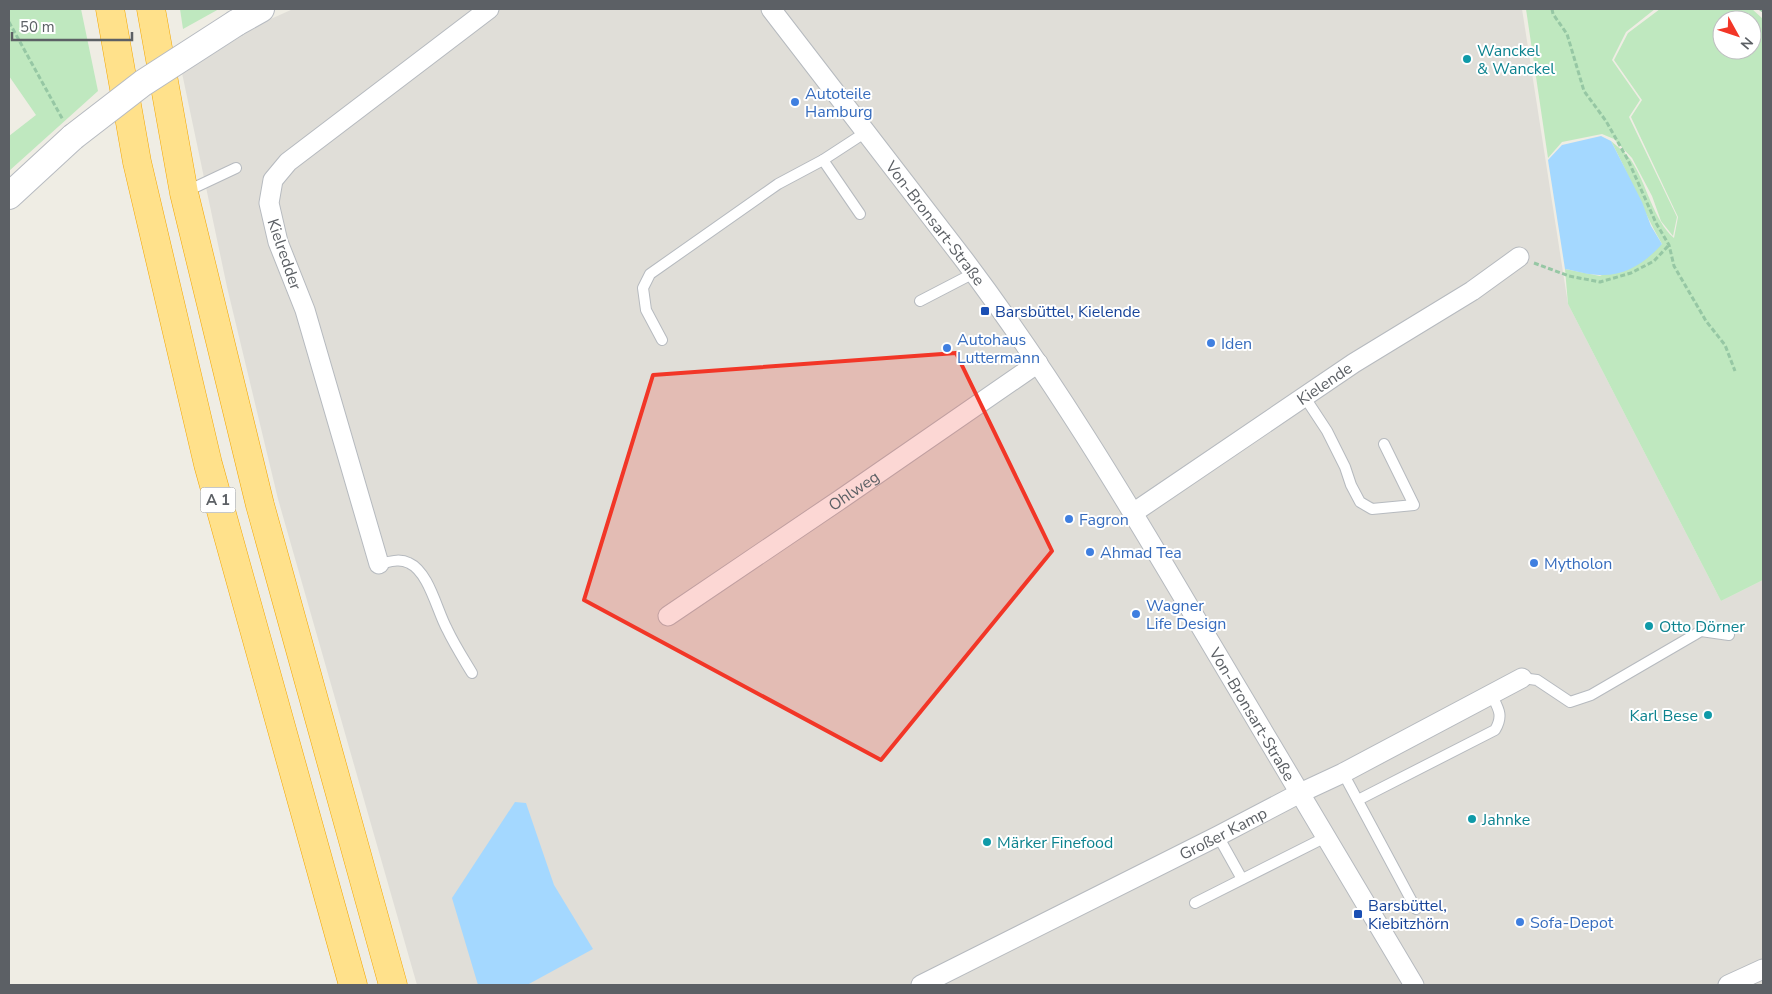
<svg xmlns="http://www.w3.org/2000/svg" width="1772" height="994" viewBox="0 0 1772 994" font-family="'Nunito Sans',sans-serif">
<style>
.industrial{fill:#e0ded8}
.green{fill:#bfe8bf;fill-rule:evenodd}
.water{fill:#a4d8ff}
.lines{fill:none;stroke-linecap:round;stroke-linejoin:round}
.lane-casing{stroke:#b6babf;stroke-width:12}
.street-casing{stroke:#b6babf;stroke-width:21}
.secondary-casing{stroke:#b7bbc1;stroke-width:28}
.highway-casing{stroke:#f3a600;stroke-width:29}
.path{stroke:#96c7a4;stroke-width:3;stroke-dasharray:5 2.5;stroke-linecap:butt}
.lane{stroke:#fff;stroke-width:10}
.street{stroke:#fff;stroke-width:19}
.secondary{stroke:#fff;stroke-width:26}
.highway{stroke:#ffe18b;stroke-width:28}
.secondary-bridge-casing{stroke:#b7bbc1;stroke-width:28;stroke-linecap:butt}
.secondary-bridge{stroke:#fff;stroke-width:26}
.marked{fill:#f23627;fill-opacity:0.2;stroke:#f23627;stroke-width:4;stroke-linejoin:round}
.culture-dot{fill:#0f9aa8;stroke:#fff;stroke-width:2}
.shop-dot{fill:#3f7fe0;stroke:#fff;stroke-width:2}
.transit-dot{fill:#1a4fb4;stroke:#fff;stroke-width:2}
.labels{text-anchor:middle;stroke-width:4;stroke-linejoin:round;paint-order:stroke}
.shield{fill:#fff;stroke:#8d9093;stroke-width:1}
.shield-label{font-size:15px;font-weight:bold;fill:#5c6065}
.culture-label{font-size:16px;fill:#0d838f;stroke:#fff;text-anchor:start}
.shop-label{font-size:16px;fill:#366cbe;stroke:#fff;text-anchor:start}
.street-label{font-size:16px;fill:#5c6065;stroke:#fff}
.transit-label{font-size:16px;fill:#164399;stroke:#fff;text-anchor:start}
</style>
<rect width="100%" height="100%" fill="#efede4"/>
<!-- industrial -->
<polygon class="industrial" points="293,9 1522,9 1568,304 1721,601 1763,580 1763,985 417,985 278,499 227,287 182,73 264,22"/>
<!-- green -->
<g class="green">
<polygon points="9,9 81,9 98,91 9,171 9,136 36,115 9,76"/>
<polygon points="180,9 219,9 183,29"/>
<polygon points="1526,9 1655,9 1626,32 1612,60 1640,100 1629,117 1677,217 1673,236 1661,221 1652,196 1632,158 1614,139 1602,134 1562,142 1548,158"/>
<path d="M 1660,9 L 1752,9 L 1763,19 L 1763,580 L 1721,601 L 1568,304 L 1565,269 L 1600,276 L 1662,244 C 1643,211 1629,175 1611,141 C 1618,147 1626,153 1631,160 C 1647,184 1653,220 1674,238 L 1678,217 L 1631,117 L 1642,100 L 1614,60 L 1628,33 ZM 1722,20 L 1752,20 L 1752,50 L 1722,50 Z"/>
</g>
<!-- water -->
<g class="water">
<path d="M 1601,136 L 1611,141 L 1642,202 L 1651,226 L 1662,244 C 1646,262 1626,276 1600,275 C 1589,275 1576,271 1565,269 L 1548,160 L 1562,145 Z"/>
<polygon points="515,802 526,803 554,885 593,949 527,985 478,985 452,898"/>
</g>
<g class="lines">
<defs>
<g id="lane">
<polyline points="185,192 236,168"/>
<polyline points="860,214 823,160 866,132"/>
<polyline points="920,301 974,273"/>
<polyline points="662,340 646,310 643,288 650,274 778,184 823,160"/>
<polyline points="1304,396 1327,431 1345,467 1351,485 1360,502 1372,509 1414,505 1384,444"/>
<path d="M 379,564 C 389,562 399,558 409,563 C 429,572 437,611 447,629 C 454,644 463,658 472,673"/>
<polyline points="1522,678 1537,680 1570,702 1591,695 1701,631 1729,635"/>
<polyline points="1343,773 1416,909"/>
<path d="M 1358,800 L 1495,730 C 1504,715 1498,708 1491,694"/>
<polyline points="1218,836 1242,879"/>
<polyline points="1195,903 1326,837"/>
</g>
<g id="street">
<path id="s1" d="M 771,9 L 965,261 C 1050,374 1123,495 1195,617 C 1268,740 1341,863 1414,985"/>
<path id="s2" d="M 1133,513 L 1354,363 L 1472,291 L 1519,257"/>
<polyline points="379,564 305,310 278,242 269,203 273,180 288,162 489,9"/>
<path id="s3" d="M 668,616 L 841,499 L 1038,363"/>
<path id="s4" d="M 921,985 L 1218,836 L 1300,793 L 1343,773 L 1522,678"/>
<polyline points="1728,985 1763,969"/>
</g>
<g id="secondary">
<polyline points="236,23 261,9"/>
<polyline points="9,196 73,137"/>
</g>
<g id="highway">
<polyline points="110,9 137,162 208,464 353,985"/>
<polyline points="151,9 184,193 260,505 393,985"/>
</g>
</defs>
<!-- lane casing -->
<use href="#lane" class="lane-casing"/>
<!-- street casing -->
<use href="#street" class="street-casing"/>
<!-- secondary casing -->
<use href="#secondary" class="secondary-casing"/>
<!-- highway casing -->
<use href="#highway" class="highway-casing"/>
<!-- path -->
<g class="path">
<polyline points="1552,9 1553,14 1567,34 1584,91 1606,121 1628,160 1656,223 1669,245 1674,266 1706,321 1725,345 1735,371"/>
<polyline points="1760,9 1763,11"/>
<polyline points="9,22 63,120"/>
<polyline points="1534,263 1569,276 1600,282 1631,273 1654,261 1669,245"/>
</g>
<!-- lane -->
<use href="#lane" class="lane"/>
<!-- street -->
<use href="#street" class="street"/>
<!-- secondary -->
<use href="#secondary" class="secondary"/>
<!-- highway -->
<use href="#highway" class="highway"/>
<defs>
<polyline id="secondary-bridge" points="73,137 143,83 236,23"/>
</defs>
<!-- secondary-bridge casing -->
<use href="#secondary-bridge" class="secondary-bridge-casing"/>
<!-- secondary-bridge -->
<use href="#secondary-bridge" class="secondary-bridge"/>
</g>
<!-- marked area -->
<path class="marked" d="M 956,353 L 1052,551 L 881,760 L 584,600 L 653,375 Z"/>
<!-- markers -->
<g class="culture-dot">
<circle cx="1467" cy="59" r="5"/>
<circle cx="1649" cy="626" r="5"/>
<circle cx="1708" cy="715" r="5"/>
<circle cx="1472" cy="819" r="5"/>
<circle cx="987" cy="842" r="5"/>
</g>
<g class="shop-dot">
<circle cx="795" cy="102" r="5"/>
<circle cx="1211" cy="343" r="5"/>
<circle cx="947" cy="348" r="5"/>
<circle cx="1069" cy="519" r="5"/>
<circle cx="1090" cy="552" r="5"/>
<circle cx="1534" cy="563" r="5"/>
<circle cx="1136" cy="614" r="5"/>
<circle cx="1520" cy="922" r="5"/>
</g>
<g class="transit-dot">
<rect x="980" y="306" width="10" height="10" rx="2.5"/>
<rect x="1353" y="909" width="10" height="10" rx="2.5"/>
</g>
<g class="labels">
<!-- shield labels -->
<rect class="shield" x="200.5" y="487.5" width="35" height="25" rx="4"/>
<g class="shield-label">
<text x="218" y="505">A 1</text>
</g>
<!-- culture labels -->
<g class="culture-label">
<text x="1477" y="56">Wanckel<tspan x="1477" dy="18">&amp; Wanckel</tspan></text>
<text x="1659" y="632">Otto Dörner</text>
<text x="1698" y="721" text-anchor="end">Karl Bese</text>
<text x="1482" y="825">Jahnke</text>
<text x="997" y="848">Märker Finefood</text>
</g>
<!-- shop labels -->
<g class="shop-label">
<text x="805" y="99">Autoteile<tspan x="805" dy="18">Hamburg</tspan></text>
<text x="957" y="345">Autohaus<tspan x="957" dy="18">Luttermann</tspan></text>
<text x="1221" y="349">Iden</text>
<text x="1079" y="525">Fagron</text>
<text x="1100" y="558">Ahmad Tea</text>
<text x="1544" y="569">Mytholon</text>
<text x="1146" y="611">Wagner<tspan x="1146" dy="18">Life Design</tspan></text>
<text x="1530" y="928">Sofa-Depot</text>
</g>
<!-- street labels -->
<g class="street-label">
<text dy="6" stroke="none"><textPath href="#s1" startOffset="270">Von-Bronsart-Straße</textPath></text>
<text transform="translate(285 254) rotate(71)" y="6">Kielredder</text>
<text dy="6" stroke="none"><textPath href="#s2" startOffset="231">Kielende</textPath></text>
<text dy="6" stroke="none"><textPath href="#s3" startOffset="224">Ohlweg</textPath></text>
<text dy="6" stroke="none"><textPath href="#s1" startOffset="855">Von-Bronsart-Straße</textPath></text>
<text dy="6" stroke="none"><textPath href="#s4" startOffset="338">Großer Kamp</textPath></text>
</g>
<!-- transit labels -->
<g class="transit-label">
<text x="995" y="317">Barsbüttel, Kielende</text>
<text x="1368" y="911">Barsbüttel,<tspan x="1368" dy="18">Kiebitzhörn</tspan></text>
</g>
</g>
<!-- border -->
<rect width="1772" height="994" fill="none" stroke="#5c6065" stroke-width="20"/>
<!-- north arrow -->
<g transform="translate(1737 35) rotate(130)"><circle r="24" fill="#ffffff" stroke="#bebfc1"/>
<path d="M0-4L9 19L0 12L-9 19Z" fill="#f23627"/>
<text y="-8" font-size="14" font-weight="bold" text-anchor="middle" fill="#5c6065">N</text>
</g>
<!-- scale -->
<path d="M12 32v8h120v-8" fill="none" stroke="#5c6065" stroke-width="2.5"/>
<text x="20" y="32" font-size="15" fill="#5c6065" stroke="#ffffff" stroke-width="4" paint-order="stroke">50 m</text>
</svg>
